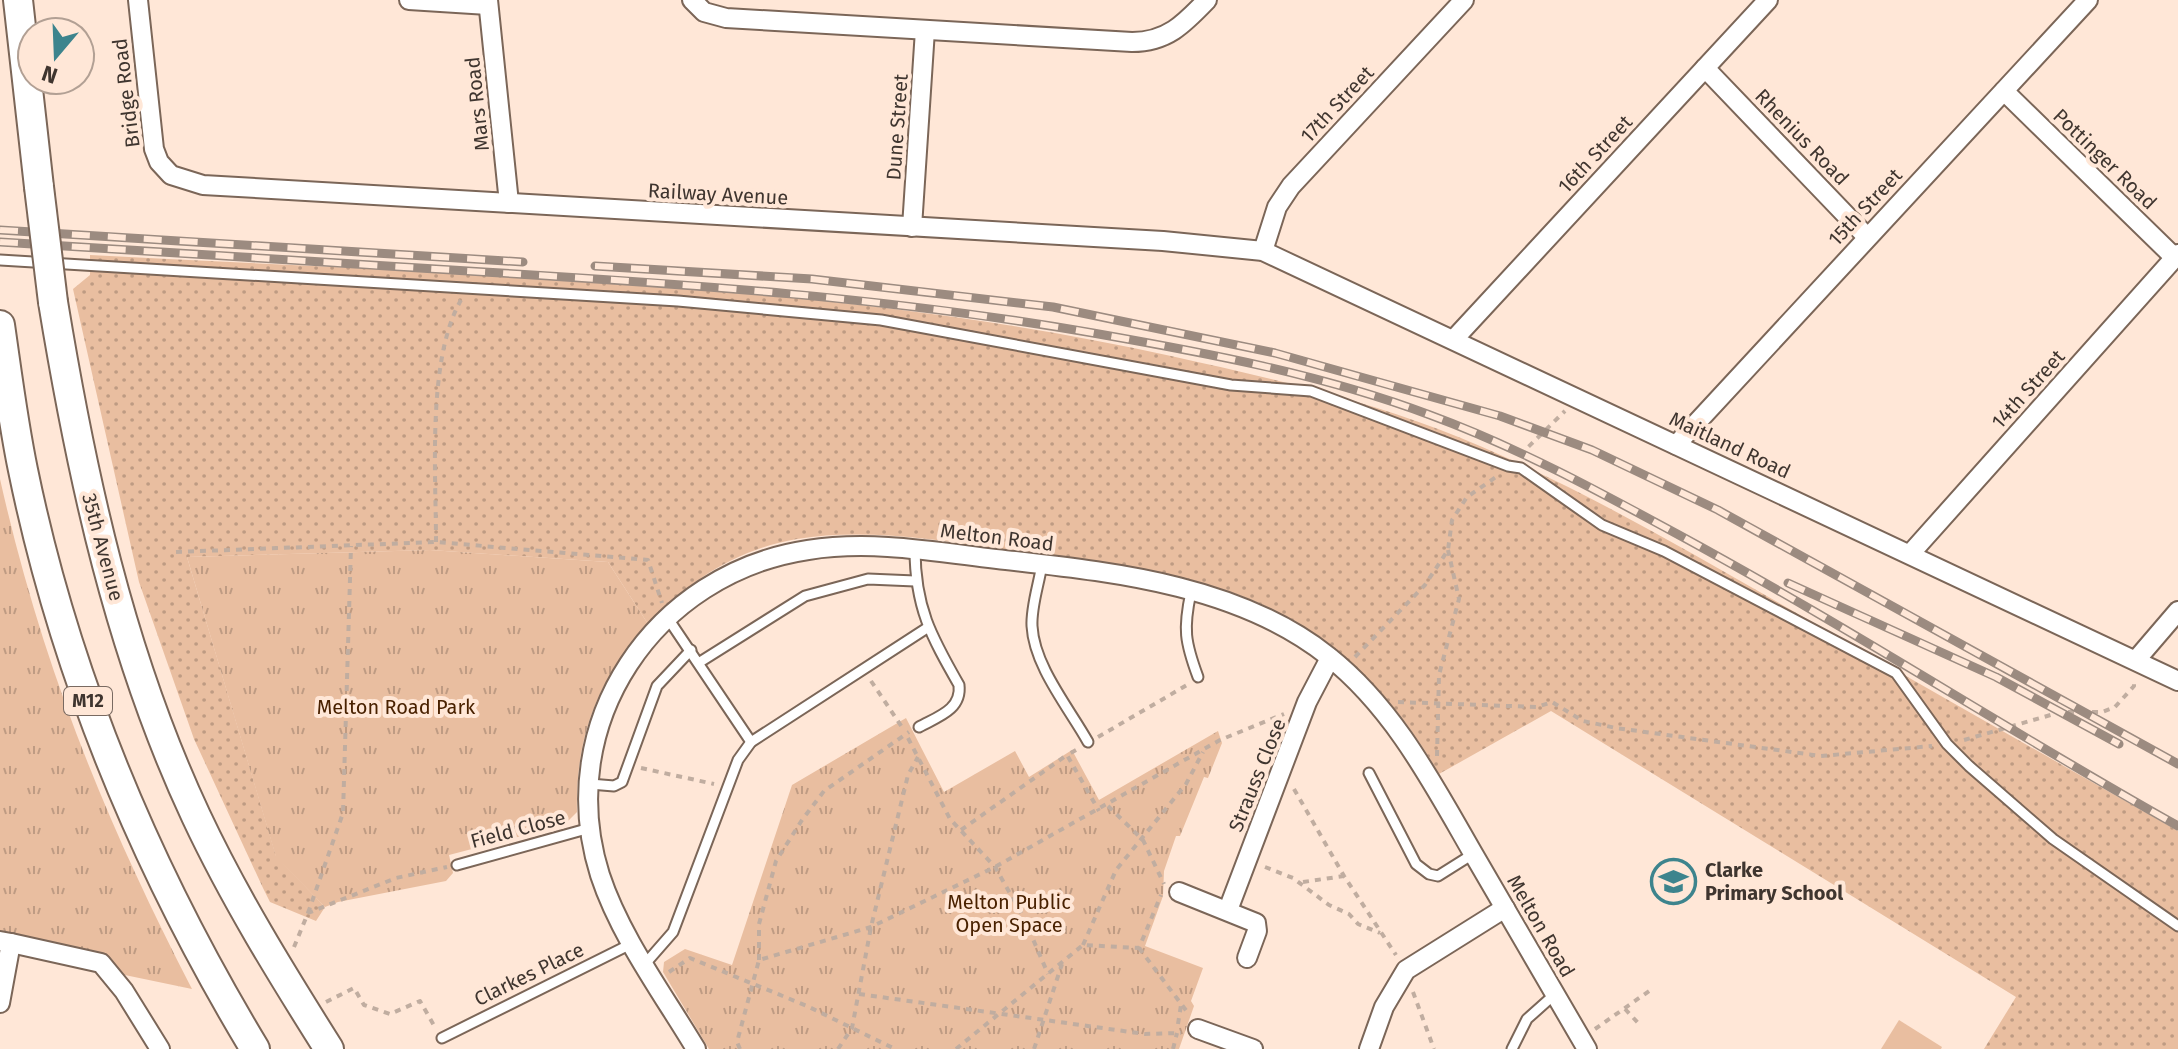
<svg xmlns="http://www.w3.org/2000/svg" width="2178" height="1049" viewBox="0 0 2178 1049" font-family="'Fira Sans',sans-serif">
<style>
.grass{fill:url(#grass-dots)}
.park{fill:url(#park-tufts)}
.pitch{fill:#e9bea0}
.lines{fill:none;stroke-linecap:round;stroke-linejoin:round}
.lane-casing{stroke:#7b6658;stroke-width:13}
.street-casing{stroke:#7b6658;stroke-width:22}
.primary-casing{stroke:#7b6658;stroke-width:32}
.path{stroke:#c0ada0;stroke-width:4;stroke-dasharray:6 6;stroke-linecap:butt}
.lane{stroke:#fff;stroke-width:9}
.street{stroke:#fff;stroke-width:18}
.primary{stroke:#fff;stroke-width:28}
.rail-casing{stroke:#9c8b80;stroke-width:9}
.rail{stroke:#ffe7d7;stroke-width:6;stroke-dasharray:18;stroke-linecap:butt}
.primary-bridge-casing{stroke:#7b6658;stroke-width:32;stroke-linecap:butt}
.primary-bridge{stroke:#fff;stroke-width:28}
.labels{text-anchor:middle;stroke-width:8;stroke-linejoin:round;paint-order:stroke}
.shield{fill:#ffe7d7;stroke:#796a61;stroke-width:2}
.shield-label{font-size:18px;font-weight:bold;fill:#3f352f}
.street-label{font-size:20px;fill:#3f352f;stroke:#ffe7d7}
.park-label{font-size:20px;fill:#492100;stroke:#ffe7d7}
.poi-label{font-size:20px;font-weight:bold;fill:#3f352f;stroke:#ffe7d7;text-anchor:start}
</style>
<defs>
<pattern id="grass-dots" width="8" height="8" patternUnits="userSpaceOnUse" patternTransform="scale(2)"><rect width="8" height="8" fill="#e9bea0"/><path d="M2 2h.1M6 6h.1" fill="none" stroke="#be9b83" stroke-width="1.8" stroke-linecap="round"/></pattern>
<pattern id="park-tufts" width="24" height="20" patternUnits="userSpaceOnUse" patternTransform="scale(2)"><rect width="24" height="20" fill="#e9bea0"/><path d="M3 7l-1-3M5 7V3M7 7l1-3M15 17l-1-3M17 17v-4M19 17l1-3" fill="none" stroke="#be9b83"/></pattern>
</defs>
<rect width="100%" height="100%" fill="#ffe7d7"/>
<!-- grass -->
<path class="grass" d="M 90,255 C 451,275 816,278 1171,356 C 1261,376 1351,396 1438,429 C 1563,477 1677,545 1793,611 C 1921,685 2050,758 2178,831 L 2178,1049 L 1984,1049 L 2016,997 L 1551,711 L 1439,774 C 1405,715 1364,666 1306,628 C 1216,571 1106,563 1003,549 C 937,540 864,528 797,539 C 738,549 688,581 648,624 L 608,562 L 430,550 L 187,557 L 276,856 L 325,907 L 316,921 L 270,902 L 263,888 L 194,739 L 139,582 L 73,289 L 90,275 Z"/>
<!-- park -->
<g class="park">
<path d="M 0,479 C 42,666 105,820 192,989 L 0,949 Z"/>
<path d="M 430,550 L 608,562 L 648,624 C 598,677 575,739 577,812 L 564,825 L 449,855 L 453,873 L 446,881 L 338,902 L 325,907 L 276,857 L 187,557 Z"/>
<polygon points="906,718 944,792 1015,751 1029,777 1072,750 1099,800 1218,731 1222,743 1208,778 1204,777 1180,836 1176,836 1164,871 1163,896 1145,946 1203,968 1191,1001 1194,1006 1179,1049 709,1049 663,972 664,962 685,949 732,965 792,785"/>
</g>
<!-- pitch -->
<polygon class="pitch" points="1899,1020 1942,1047 1941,1049 1881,1049"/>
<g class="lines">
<defs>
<g id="lane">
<polyline points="0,260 678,301 881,320 1231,385 1311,391 1508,466 1521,468 1602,525 1664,551 1896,673 1947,744 1969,766 2053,839 2178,926"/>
<path d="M 915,549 C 915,607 931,636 959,685 C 962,710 937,717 919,727"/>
<path d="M 1042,564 C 1039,584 1031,606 1032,626 C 1034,666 1069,708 1088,742"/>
<path d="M 1191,592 C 1183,629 1185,642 1198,677"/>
<polyline points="667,617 751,742 927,628"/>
<polyline points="700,662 805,596 868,579 915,581"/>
<polyline points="1369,773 1416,864 1429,874 1438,876 1473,854"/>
<polyline points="590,784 614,786 622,782 657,686 691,650"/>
<polyline points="457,865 590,828"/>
<polyline points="645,964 673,932 738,760 751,742"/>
<polyline points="442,1038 633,943"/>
<polyline points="1512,1049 1527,1019 1555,994"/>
</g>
<g id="street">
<polyline points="138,0 154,149 159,162 171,175 203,185 1163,241 1263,251 2178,681"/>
<polyline points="409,0 488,5"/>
<polyline points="488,0 509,203"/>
<path d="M 692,0 L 704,12 L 726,18 L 1132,42 C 1167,42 1184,24 1207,0"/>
<polyline points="1705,68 1867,237"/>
<polyline points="2004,91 2175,258"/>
<polyline points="912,227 925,30"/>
<polyline points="1263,251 1277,207 1291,186 1464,0"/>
<polyline points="1455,338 1768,0"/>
<polyline points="1676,445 2088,0"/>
<polyline points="1911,553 2178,254"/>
<polyline points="2136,660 2178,611"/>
<polyline points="1179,892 1256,923 1257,931 1247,958"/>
<polyline points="1228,910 1307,702 1330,658"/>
<polyline points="0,941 11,943 0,1003"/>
<polyline points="11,943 101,963 124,991 160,1049"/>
<polyline points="1198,1029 1253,1049"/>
<path d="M 696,1049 C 663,994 620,936 600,875 C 552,723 655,573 808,550 C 877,539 947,554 1015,561 C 1121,573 1241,587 1328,656 C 1394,708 1433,784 1474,855 C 1512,920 1549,984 1587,1049"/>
<polyline points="1369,1049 1384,1007 1406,970 1505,908"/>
</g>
<g id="primary">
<polyline points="18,0 39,187"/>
<path d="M 53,302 C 82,478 120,654 196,816 C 234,897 281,973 329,1049"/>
<path d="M 0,325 C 7,373 13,422 23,470 C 65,675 147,870 255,1049"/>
</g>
</defs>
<!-- lane casing -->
<use href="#lane" class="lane-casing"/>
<!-- street casing -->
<use href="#street" class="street-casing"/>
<!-- primary casing -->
<use href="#primary" class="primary-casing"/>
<!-- path -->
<g class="path">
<polyline points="1520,455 1565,411"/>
<path d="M 436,542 C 436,473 427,359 461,300"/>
<polyline points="176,552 436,542 648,560 662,603"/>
<polyline points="1355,657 1425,585 1448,550 1452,520 1467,497 1496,477"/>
<polyline points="871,681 904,730"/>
<polyline points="1398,702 1537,707 1552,702 1583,721 1616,728 1821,756 1932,746"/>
<polyline points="1098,737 1187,685"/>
<polyline points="908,738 950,819 995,867 1023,916 1048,974"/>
<polyline points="1964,740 2061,712 2102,712 2115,707 2134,686 2134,679"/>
<polyline points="1076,750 1067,755 1099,811"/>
<polyline points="1437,756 1439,675 1459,599 1448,550"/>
<polyline points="641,768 714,784"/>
<polyline points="1294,789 1344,876 1396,955"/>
<polyline points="1108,806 1143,840 1164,884"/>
<polyline points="961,830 1067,755"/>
<polyline points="1265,867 1293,878 1329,905 1349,914 1358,924 1380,933"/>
<polyline points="1303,882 1344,876"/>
<polyline points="308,913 343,813 351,546"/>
<polyline points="1083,945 1116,870 1186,784 1203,752"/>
<polyline points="294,947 308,913 396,878 447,867"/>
<polyline points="1139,948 1188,1013"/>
<polyline points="759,960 759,924 776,861 802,820 824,791 909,732"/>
<polyline points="669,972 690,958 807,1006 895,1049"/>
<polyline points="1413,992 1434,1049"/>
<polyline points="859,994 1145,1034 1181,1033"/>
<polyline points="326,1002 354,988 364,1005 390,1014 420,1001 436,1029"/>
<polyline points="1625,1009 1640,1025"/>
<polyline points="1178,1024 1181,1005"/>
<polyline points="1595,1029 1652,989"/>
<polyline points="740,1049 737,1042 759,960 871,927 995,867 1220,740 1284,714"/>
<polyline points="838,1049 852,1028 871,927 908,775 918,757"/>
<polyline points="956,1049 1083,945 1139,948 1161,895"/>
<polyline points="1034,1049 1062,964"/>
<polyline points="1173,1049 1177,1033"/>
</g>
<!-- lane -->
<use href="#lane" class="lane"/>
<!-- street -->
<use href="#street" class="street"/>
<!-- primary -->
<use href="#primary" class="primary"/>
<defs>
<g id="rail">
<polyline points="0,230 523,262"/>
<path d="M 0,242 C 161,252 323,262 484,272 C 689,284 892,298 1093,333 C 1207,353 1321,374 1430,415 C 1517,447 1598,491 1679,535 C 1849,627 2010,732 2178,826"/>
<polyline points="595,266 812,279 1053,307 1275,353 1500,416 1592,450 1718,510 2178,764"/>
<polyline points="1788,583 1996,677 2119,744"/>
</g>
</defs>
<!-- rail casing -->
<use href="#rail" class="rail-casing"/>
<!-- rail -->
<use href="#rail" class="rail"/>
<defs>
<polyline id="primary-bridge" points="39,187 53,302"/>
</defs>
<!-- primary-bridge casing -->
<use href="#primary-bridge" class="primary-bridge-casing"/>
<!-- primary-bridge -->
<use href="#primary-bridge" class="primary-bridge"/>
</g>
<!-- icons -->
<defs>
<symbol id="school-ring" viewBox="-11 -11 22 22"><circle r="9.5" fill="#ffe7d7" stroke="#3d848d" stroke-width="1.5"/><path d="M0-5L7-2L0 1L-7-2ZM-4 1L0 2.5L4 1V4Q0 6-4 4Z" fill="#3d848d"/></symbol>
</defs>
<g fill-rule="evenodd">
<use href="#school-ring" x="1648" y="856" width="51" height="51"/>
</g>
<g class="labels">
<!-- shield labels -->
<rect class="shield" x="64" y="687" width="48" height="28" rx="6"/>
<g class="shield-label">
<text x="88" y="707">M12</text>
</g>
<!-- street labels -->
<g class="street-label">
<text transform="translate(126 93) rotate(-97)" y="7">Bridge Road</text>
<text transform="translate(477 104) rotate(-96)" y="7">Mars Road</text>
<text transform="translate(1337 104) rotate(-47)" y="7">17th Street</text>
<text transform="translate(897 127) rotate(-86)" y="7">Dune Street</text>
<text transform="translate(1802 137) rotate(46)" y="7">Rhenius Road</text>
<text transform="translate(1595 154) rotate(-47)" y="7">16th Street</text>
<text transform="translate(2105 159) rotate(44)" y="7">Pottinger Road</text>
<text transform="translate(718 194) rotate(3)" y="7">Railway Avenue</text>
<text transform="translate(1865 207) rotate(-47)" y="7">15th Street</text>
<text transform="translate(2028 389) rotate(-48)" y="7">14th Street</text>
<text transform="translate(1730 445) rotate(25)" y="7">Maitland Road</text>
<text transform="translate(997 537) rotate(7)" y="7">Melton Road</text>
<text transform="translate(103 547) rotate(75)" y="7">35th Avenue</text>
<text transform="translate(1257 775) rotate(-68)" y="7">Strauss Close</text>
<text transform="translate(518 829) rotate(-15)" y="7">Field Close</text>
<text transform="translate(1541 926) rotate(60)" y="7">Melton Road</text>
<text transform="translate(529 974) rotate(-26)" y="7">Clarkes Place</text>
</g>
<!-- park labels -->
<g class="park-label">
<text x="396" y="714">Melton Road Park</text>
<text x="1009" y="909">Melton Public<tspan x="1009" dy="23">Open Space</tspan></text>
</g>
<!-- poi labels -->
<g class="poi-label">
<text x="1705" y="877">Clarke<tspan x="1705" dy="23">Primary School</tspan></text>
</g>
</g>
<!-- north arrow -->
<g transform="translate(56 56) rotate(199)"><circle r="38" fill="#ffe7d7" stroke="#b2a094" stroke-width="2"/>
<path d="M0-6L14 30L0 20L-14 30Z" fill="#3d848d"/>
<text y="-12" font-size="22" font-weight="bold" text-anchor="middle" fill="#3f352f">N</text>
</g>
</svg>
